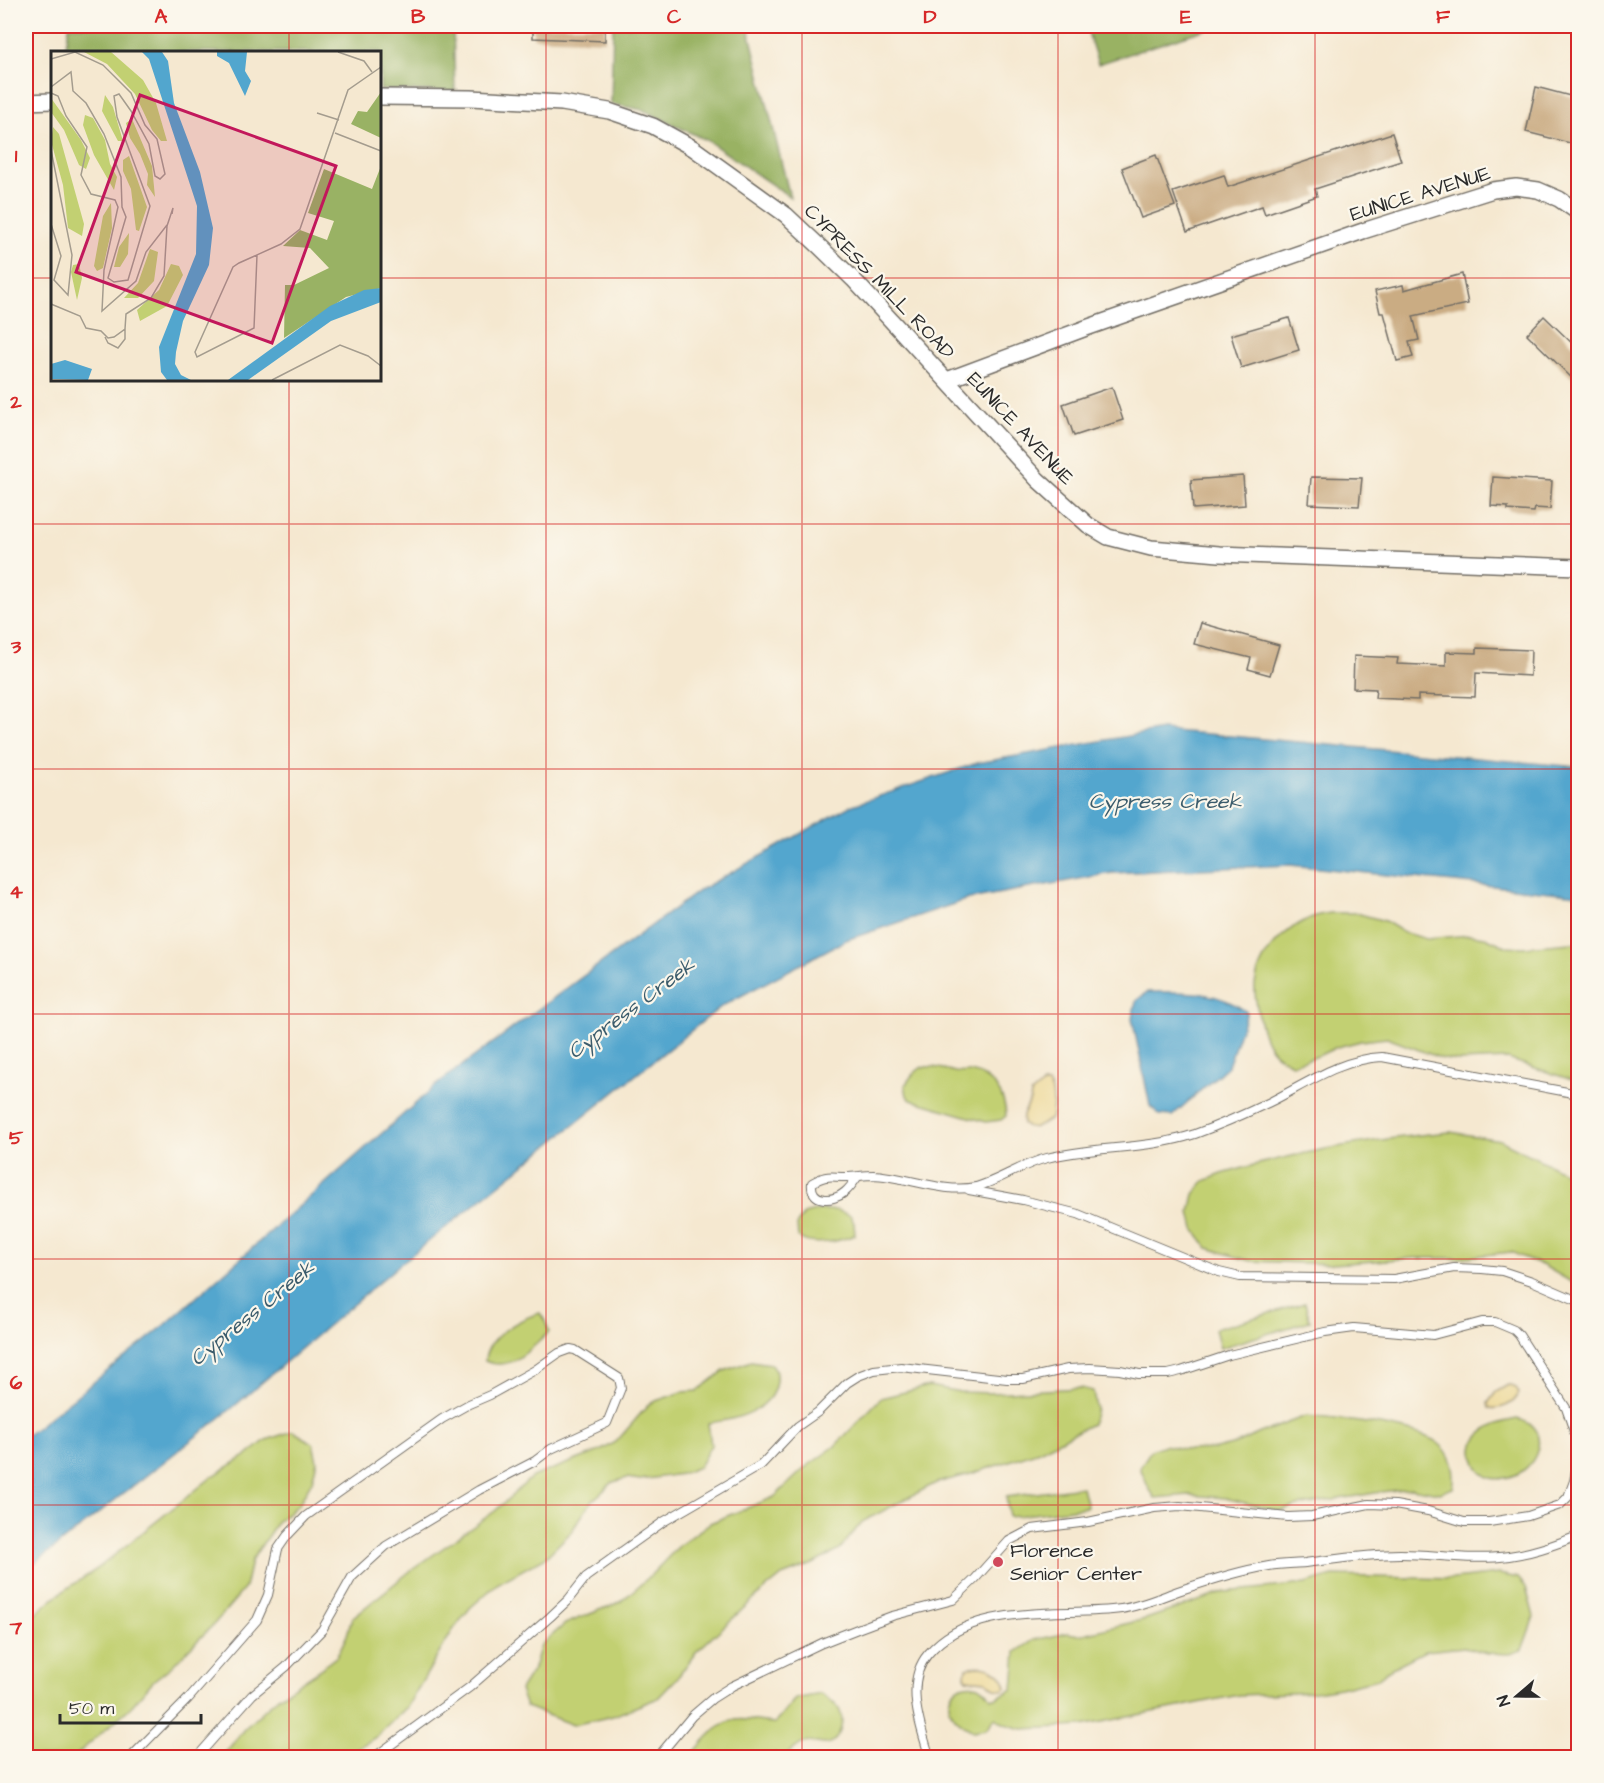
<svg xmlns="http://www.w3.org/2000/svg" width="1604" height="1783" viewBox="0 0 1604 1783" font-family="'Architects Daughter',sans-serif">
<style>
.green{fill:#c2d072;stroke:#767e4e;stroke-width:1.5}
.forest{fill:#99b264;stroke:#626e48;stroke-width:1.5}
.sand{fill:#eeda9e;stroke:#8c8264;stroke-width:1.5}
.water{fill:#52a6ce;stroke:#3e687c;stroke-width:1.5}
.building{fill:#caac83}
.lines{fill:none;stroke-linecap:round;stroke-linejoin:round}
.service-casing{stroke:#726d65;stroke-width:10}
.minor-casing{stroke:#726d65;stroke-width:18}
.service{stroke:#fff;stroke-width:8}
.minor{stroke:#fff;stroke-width:15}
.grid{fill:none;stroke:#d62828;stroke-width:1.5;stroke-opacity:0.55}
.poi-dot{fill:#d1495b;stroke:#fbf7ec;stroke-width:2}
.labels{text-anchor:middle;stroke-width:4.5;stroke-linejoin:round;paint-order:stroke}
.street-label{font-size:20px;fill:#2b2b2b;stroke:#fbf7ec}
.poi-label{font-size:20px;fill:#2b2b2b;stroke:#fbf7ec;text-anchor:start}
.water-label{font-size:21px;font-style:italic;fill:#3b5c6c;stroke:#fbf7ec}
.inset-road{fill:none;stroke:#a49c8e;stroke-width:1.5}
.view{fill:#c2185b;fill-opacity:0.15;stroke:#c2185b;stroke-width:3}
.inset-edge{fill:none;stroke:#2b2b2b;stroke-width:3}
.neatline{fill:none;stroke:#d62828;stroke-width:2}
.grid-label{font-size:20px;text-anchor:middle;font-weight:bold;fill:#d62828}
</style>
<rect width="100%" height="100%" fill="#fbf7ec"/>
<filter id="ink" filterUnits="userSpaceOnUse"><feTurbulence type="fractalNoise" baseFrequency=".0167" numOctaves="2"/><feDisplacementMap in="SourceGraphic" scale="12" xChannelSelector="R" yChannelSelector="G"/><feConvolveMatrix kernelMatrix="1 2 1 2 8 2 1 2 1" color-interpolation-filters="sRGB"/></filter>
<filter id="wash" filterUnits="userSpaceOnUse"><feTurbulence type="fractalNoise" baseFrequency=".008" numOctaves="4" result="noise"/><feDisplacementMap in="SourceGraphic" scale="24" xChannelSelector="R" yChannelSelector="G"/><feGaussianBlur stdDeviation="1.35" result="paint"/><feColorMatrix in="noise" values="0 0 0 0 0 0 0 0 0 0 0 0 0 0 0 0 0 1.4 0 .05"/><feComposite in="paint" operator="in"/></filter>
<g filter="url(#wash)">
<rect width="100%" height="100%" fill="#f5e8d0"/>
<!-- green -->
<g class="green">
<path d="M 1331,913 L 1356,913 L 1385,921 L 1405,933 L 1427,939 L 1469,935 L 1485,937 L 1505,946 L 1523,947 L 1572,943 L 1578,945 L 1578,1082 L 1508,1059 L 1459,1061 L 1443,1059 L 1387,1038 L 1361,1041 L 1337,1047 L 1318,1056 L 1292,1064 C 1272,1055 1265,1043 1260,1022 C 1258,1010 1254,997 1255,985 C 1259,949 1297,916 1331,913 Z"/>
<path d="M 922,1067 C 933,1066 945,1069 955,1072 C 960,1073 965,1072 970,1072 C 993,1076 1005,1094 1006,1116 L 1001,1120 L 986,1122 L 911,1100 L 907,1096 L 905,1085 L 913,1074 Z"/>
<path d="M 1450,1132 L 1500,1140 L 1578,1179 L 1578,1286 L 1544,1266 L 1511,1252 L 1458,1258 L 1415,1258 L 1333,1264 L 1250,1261 L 1224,1253 L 1208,1248 L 1194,1229 L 1190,1212 L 1194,1194 L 1204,1181 L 1222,1174 C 1296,1152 1373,1139 1450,1132 Z"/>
<path d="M 819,1210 L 836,1210 L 850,1215 L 854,1223 L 855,1235 C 840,1241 811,1248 798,1237 L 797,1224 L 804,1214 Z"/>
<polygon points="1305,1303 1310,1321 1220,1348 1215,1329"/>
<path d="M 540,1313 L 545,1321 L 549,1332 C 532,1348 510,1373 485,1361 C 486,1337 519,1319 540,1313 Z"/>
<path d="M 751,1361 L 771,1364 C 776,1369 777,1374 776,1381 C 773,1412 734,1420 708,1423 L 711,1445 L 699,1467 L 681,1474 L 640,1480 L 627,1478 L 613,1482 L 591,1502 L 571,1532 L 546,1557 L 497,1584 L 470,1608 L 453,1630 L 407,1707 L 376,1737 L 343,1757 L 222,1757 L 244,1729 L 278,1697 L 315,1673 L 337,1656 L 347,1635 L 352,1618 L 409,1572 L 495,1511 L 532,1477 L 600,1451 L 616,1442 L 650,1403 L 682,1392 L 697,1391 L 724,1371 Z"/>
<polygon points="929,1386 960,1392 992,1393 1081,1388 1093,1391 1096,1409 1092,1424 1039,1451 971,1474 936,1483 862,1522 840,1549 813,1564 782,1576 756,1597 696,1652 678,1677 658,1698 613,1716 573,1725 526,1707 520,1690 534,1668 541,1645 565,1624 620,1602 648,1578 680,1545 710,1523 774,1497 806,1467 834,1447 881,1398"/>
<path d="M 1306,1416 C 1337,1419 1414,1426 1438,1443 C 1452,1453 1456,1472 1453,1488 L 1440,1493 L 1412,1488 L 1381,1492 L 1297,1506 L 1279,1511 L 1225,1498 L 1189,1495 L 1155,1498 L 1148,1487 L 1140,1467 L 1151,1450 L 1164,1445 L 1188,1450 L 1216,1449 L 1236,1444 L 1260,1433 Z"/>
<path d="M 1517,1419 C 1554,1426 1539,1474 1504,1478 C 1500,1479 1495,1479 1491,1478 C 1483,1475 1477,1468 1475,1461 C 1465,1434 1495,1423 1517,1419 Z"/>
<polygon points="293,1431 313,1443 317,1461 312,1481 299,1504 277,1522 251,1561 245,1588 215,1623 172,1666 153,1681 131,1707 74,1757 26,1757 26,1622 56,1596 97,1569 213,1476 249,1454 266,1440"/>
<polygon points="1082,1487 1087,1507 1009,1517 1006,1497"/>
<path d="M 1499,1574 L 1518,1578 L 1526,1587 L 1534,1617 L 1522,1650 L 1509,1654 L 1487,1653 L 1464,1647 L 1425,1651 L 1390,1669 L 1377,1679 L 1340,1688 L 1315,1692 L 1239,1695 L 1082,1726 L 1022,1729 L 1005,1724 L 995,1718 L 986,1729 L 973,1731 C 919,1704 970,1663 991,1698 L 996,1698 L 1013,1689 L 1016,1652 L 1034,1640 L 1068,1633 L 1079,1635 L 1092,1632 L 1146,1619 L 1225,1592 L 1305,1584 L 1333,1576 L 1454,1579 Z"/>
<path d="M 821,1694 C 827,1698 835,1703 839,1709 C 845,1720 841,1741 827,1744 C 819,1745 811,1740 804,1743 C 793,1747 789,1759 775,1753 L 772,1757 L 691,1757 C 701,1743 717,1723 735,1720 C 746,1718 763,1723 775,1723 L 795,1699 Z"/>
</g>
<!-- forest -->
<g class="forest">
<polygon points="69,26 453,26 455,91 380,90 380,52 65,52"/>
<polygon points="613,26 748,26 790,197 708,141 643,110 611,104"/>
<polygon points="1086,26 1216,26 1098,64"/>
</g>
<!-- sand -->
<g class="sand">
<path d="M 1043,1084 L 1048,1084 C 1055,1092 1053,1108 1051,1119 C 1041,1124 1034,1132 1023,1124 C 1020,1112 1031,1107 1031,1094 Z"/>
<path d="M 1508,1385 C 1515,1385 1516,1387 1519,1393 C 1515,1404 1501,1410 1489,1408 L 1488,1403 L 1496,1392 Z"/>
<path d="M 977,1666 C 991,1666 1004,1673 1006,1688 L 1003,1690 L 996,1689 L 986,1681 L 967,1679 L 965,1676 L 966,1668 Z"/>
</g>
<!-- water -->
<g class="water">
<polygon points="1162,730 1578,767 1578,895 1290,865 1112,873 969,899 846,940 722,1006 399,1265 231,1409 26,1570 26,1436 165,1325 441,1081 700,890 850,806 977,763"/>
<path d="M 1147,992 C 1183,992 1216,989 1247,1012 L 1228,1066 L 1172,1116 L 1160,1115 L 1150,1106 L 1132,1018 L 1136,1001 Z"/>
</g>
<g id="blocks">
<!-- building -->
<g class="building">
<polygon points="533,26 605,26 605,41 533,38"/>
<polygon points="1536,87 1578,98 1578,145 1526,132"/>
<polygon points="1392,133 1401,161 1315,189 1317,196 1265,214 1262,206 1187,232 1173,192 1224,175 1228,187"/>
<polygon points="1156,155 1175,206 1141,218 1122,168"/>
<polygon points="1462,274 1468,304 1413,316 1419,340 1409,342 1413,357 1397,361 1384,313 1380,313 1375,291 1403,285 1404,290"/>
<polygon points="1544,316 1578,349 1578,384 1527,334"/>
<polygon points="1289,318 1299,350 1241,368 1231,335"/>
<polygon points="1112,387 1123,420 1074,436 1063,404"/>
<polygon points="1243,476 1245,505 1193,509 1191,480"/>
<polygon points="1311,477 1362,478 1359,506 1309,504"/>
<polygon points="1493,477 1552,481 1550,509 1535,508 1534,512 1508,510 1508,507 1491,506"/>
<polygon points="1200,623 1279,645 1270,675 1248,669 1251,658 1194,644"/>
<polygon points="1477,648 1531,650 1530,676 1476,673 1475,697 1418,695 1418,700 1375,698 1376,689 1353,688 1354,656 1398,658 1397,664 1446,666 1446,652 1477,653"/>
</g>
</g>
</g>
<g filter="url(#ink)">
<use href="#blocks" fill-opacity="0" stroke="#726d65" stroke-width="1.5"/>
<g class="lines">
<defs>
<g id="service">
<path d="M 858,1176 C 854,1182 850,1188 845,1192 C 833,1202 810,1203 812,1183 C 827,1174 829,1177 846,1177 C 855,1177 864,1175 873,1175 C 905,1176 944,1194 976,1187 C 1001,1180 1022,1164 1047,1158 C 1095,1146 1147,1150 1195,1134 C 1220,1125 1245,1114 1270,1102 C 1306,1084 1341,1059 1382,1057 L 1578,1094"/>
<polyline points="969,1190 1023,1200 1078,1214 1219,1272 1240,1277 1394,1279 1454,1268 1482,1269 1502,1271 1532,1281 1578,1301"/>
<polyline points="130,1758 188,1699 257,1620 268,1595 278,1549 287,1536 306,1516 442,1419 469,1404 490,1395 535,1370 559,1353 570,1349 575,1350 619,1378 621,1388 607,1423 551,1449 535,1461 479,1490 386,1546 352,1577 322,1630 286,1667 252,1695 196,1758"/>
<polyline points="373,1758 470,1687 550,1617 568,1600 586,1577 663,1522 761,1465 798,1426 818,1412 847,1383 858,1376 874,1370 901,1367 1007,1379 1023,1379 1068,1369 1090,1368 1120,1370 1139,1374 1168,1374 1181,1371 1229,1355 1325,1332 1354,1328 1433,1335 1482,1322 1495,1322 1514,1330 1519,1335 1566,1408 1577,1440 1577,1464 1574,1481 1568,1497 1560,1505 1528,1516 1489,1522 1464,1522 1428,1511 1395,1505 1369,1504 1312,1516 1288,1517 1180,1506 1154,1508 1088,1522 1032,1529 1009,1541 975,1579 953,1600 892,1616 860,1628 822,1643 732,1686 713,1698 692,1716 657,1758"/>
<path d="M 930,1758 C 920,1726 904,1682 928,1654 C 972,1601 1060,1617 1121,1609 C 1141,1606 1159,1598 1178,1591 C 1207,1581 1238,1571 1269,1566 C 1281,1564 1293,1564 1305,1563 C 1337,1559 1368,1554 1400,1554 C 1436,1554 1473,1561 1509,1556 C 1533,1553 1556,1544 1578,1536"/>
</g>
<g id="minor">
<polyline points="380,97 471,98 562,103 609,111 653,126 693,148 786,215 820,247 853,279 1038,480 1088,525 1108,537 1151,548 1219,554 1578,567"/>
<polyline points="26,102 52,101"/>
<polyline points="947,380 1086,328 1363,231 1493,190 1516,187 1538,190 1559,199 1578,212"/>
</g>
</defs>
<!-- service casing -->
<use href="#service" class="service-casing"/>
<!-- minor casing -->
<use href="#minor" class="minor-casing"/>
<!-- service -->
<use href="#service" class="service"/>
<!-- minor -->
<use href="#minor" class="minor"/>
</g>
</g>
<!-- grid -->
<path class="grid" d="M 289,26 L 289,52M 546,26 L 546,1758M 802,26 L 802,1758M 1058,26 L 1058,1758M 1315,26 L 1315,1758M 26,278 L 52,278M 380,278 L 1578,278M 289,380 L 289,1758M 26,524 L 1578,524M 26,769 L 1578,769M 26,1014 L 1578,1014M 26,1259 L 1578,1259M 26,1505 L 1578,1505"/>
<!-- markers -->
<circle class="poi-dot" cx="998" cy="1562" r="6"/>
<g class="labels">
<!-- street labels -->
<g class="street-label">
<text transform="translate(1420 193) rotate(-17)" y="7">EUNICE AVENUE</text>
<text transform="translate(880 281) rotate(46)" y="7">CYPRESS MILL ROAD</text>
<text transform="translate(1021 428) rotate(47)" y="7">EUNICE AVENUE</text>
</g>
<!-- poi labels -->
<g class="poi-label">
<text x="1010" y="1557">Florence<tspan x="1010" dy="23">Senior Center</tspan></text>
</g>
<!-- water labels -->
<g class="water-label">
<text x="1165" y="808">Cypress Creek</text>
<text transform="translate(631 1008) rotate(-37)" y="7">Cypress Creek</text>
<text transform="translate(252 1313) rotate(-39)" y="7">Cypress Creek</text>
</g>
</g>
<!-- overview -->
<g transform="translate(51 51)">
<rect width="330" height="330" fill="#f5e8d0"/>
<path d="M 33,1 L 60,1 L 92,29 L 105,52 L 116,90 L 110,90 L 101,79 L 84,43 L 56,13 ZM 54,44 L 62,56 L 72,90 L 67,90 L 51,60 ZM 0,47 L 30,89 L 39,107 L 35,118 L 28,114 L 13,79 L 0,61 ZM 34,64 L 42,67 L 54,89 L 59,113 L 66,126 L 63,139 L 43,104 L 32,74 ZM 81,68 L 101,115 L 104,146 L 96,134 L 97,123 L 89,103 L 79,87 L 75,72 ZM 2,76 L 8,83 L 33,173 L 31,185 L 17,177 L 12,134 L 0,90 ZM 78,105 L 96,156 L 88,180 L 85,179 L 80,138 L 72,120 L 72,109 ZM 60,152 L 61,177 L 52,217 L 46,220 L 43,215 L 52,165 ZM 78,182 L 77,203 L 69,216 L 63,216 L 68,196 ZM 99,198 L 107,201 L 103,230 L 87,247 L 73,247 L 87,232 ZM 28,213 L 31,227 L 26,249 L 20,221 L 22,214 ZM 120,213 L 128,215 L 132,224 L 116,255 L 89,270 L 86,259 L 108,239 Z" fill="#c2d072"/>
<path d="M 330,41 L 330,87 L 300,73 L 307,60 L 316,61 ZM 330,115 L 330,237 L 295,246 L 233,287 L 234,234 L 243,234 L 278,217 L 259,197 L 232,195 L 249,179 L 276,189 L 283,170 L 257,162 L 273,118 L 321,138 Z" fill="#99b264"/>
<path d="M 91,1 L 111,1 L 117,10 L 123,52 L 149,121 L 162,177 L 158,214 L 132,270 L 125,301 L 124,313 L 130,324 L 140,329 L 116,329 L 110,321 L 108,296 L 145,203 L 146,155 L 98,8 ZM 166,1 L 196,1 L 194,20 L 200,30 L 194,45 L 178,12 L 166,5 ZM 330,237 L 330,251 L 280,270 L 197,329 L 177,329 L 279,255 L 313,239 ZM 14,309 L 41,318 L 37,329 L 1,328 L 0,313 Z" fill="#52a6ce"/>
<path class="inset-road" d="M 287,1 L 313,10 L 321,21M 0,8 L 24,1 L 52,14 L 80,42 L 94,74 L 106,88 L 114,123 L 109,128 L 104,125 L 98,93 L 80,60 L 68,43 L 63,45 L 66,66 L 99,155 L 77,229 L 63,231 L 57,227 L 75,166 L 71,156 L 70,126 L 53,83 L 35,52 L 22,40 L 20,21 L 0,36M 0,42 L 7,45 L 15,65 L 36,96 L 30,124 L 40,143 L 64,149 L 67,156 L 53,219 L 51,260 L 85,230 L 95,201 L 116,174M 266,62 L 288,69M 284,82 L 330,100M 0,99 L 21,204 L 17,244 L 3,229 L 10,205 L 0,173M 206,204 L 203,277 L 146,306 L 144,301 L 182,216 L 188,212 L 230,193 L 249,178 L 297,39 L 330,16M 0,253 L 29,265 L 35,277 L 50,280 L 57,287 L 63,286 L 74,278 L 75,263 L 100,247 L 113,225 L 116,175 L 122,157 L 121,163M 54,286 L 57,292 L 67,297 L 74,288 L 74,278M 221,329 L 289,294 L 317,305 L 330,315"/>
<path class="view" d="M 89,44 L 285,115 L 221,292 L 25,221 Z"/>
<rect width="330" height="330" class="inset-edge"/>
</g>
<!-- margin -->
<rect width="1604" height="1783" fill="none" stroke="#fbf7ec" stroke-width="66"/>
<!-- north arrow -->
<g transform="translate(1517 1696) rotate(250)" stroke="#fbf7ec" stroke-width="4.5" paint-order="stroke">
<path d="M0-4.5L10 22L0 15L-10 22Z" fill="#2b2b2b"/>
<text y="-9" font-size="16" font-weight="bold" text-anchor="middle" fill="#2b2b2b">N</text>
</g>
<!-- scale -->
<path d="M60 1714v9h141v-9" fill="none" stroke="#2b2b2b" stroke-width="3"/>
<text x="69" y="1714" font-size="18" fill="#2b2b2b" stroke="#fbf7ec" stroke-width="4.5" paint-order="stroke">50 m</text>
<rect x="33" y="33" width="1538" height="1717" class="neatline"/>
<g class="grid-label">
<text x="161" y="23">A</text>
<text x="418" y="23">B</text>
<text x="674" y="23">C</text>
<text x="930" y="23">D</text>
<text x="1186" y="23">E</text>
<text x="1443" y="23">F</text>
<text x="16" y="162">1</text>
<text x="16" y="408">2</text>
<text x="16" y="653">3</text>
<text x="16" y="898">4</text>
<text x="16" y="1144">5</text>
<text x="16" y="1389">6</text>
<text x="16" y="1634">7</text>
</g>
</svg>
